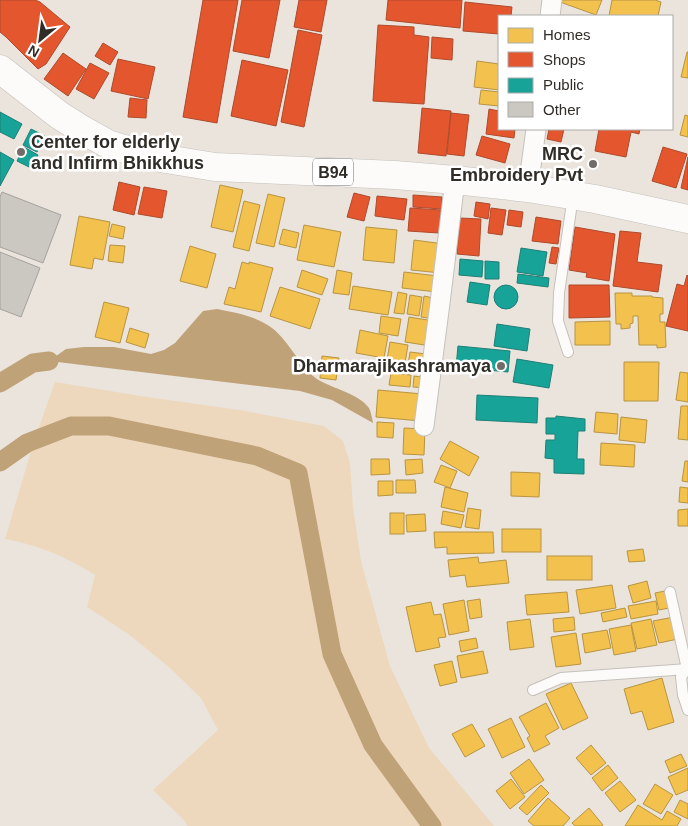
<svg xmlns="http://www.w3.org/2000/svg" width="688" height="826" viewBox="0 0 688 826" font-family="Arial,sans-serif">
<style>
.green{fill:#eed8bd}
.water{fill:#c0a279}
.homes{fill:#f2c14e;stroke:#b89442}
.shops{fill:#e4572e;stroke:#ae4a2c}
.public{fill:#17a398;stroke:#1e7f76}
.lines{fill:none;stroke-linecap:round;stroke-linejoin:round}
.canal{stroke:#c0a279;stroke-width:19}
.building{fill:#cbc7c1;stroke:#a6a19d}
.lane-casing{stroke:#c5c0bb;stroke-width:12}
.street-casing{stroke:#c5c0bb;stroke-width:21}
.primary-casing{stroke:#c5c0bb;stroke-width:29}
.lane{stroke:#fcfbfa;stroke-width:10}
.street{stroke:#fcfbfa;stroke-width:19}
.primary{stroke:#fcfbfa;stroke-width:28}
.poi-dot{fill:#716c67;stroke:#fff;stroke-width:2}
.labels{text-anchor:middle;stroke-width:5;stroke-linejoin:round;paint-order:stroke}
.shield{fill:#fff;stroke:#6e6b68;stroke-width:1}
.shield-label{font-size:16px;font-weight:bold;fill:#302c27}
.poi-label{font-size:18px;font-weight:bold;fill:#302c27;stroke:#fff;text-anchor:end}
</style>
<rect width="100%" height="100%" fill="#eae4dd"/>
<!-- green -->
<path class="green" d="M 55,382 L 147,397 L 240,410 L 324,426 L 343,441 L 350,463 L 353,507 L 361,561 L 390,666 L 429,748 L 494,826 L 187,826 L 185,821 L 153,790 L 218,730 L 201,698 L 171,669 L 131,636 L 87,607 L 95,575 C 64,556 41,546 5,539 L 34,441 Z"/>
<!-- water -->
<path class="water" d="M 217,309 C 233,312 250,315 264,323 C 286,334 295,360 313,376 C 327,388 358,392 369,408 C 371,412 372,418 373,423 L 332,400 L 300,391 L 49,361 L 66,349 L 84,347 L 114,347 L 151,354 L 164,350 L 175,343 L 203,311 Z"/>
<!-- homes -->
<g class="homes">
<polygon points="561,0 602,0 596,15 560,2"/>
<polygon points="612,0 655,0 661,2 658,16 609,16"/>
<polygon points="687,52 688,52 688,78 681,77"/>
<polygon points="477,61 499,64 499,90 474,87"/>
<polygon points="481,90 499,92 499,106 479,104"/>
<polygon points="685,115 688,116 688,137 680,135"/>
<polygon points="220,185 243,190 233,232 211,227"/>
<polygon points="268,194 285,198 274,247 256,243"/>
<polygon points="244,201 260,205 249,251 233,247"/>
<polygon points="79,216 110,222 103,260 94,258 92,269 70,265"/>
<polygon points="112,224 125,227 123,239 109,236"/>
<polygon points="304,225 341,232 334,267 297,260"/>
<polygon points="366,227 397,230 394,263 363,260"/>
<polygon points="283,229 299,233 296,248 279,244"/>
<polygon points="414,240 444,244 441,273 411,270"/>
<polygon points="110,245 125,246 123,263 108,261"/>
<polygon points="190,246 216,254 207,288 180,281"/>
<polygon points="242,262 249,264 249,262 273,268 261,312 224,304 229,287 235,289"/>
<polygon points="302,270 328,279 322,295 297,287"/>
<polygon points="337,270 352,273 349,295 333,293"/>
<polygon points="404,272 438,276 437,292 402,288"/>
<polygon points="353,286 392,292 388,315 349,309"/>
<polygon points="280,287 320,299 310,329 270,316"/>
<polygon points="398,292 407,294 404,314 394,313"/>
<polygon points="615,293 632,293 632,296 652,296 652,297 663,298 663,314 660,314 660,322 665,322 666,347 657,348 657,345 639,345 638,316 633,316 633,323 630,324 630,328 621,329 621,324 616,324"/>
<polygon points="410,295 422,297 419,316 407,314"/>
<polygon points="424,296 438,299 435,319 421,317"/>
<polygon points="104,302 129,308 120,343 95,337"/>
<polygon points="381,316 401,319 398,336 379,333"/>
<polygon points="409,317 434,321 431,346 405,342"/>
<polygon points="610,321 610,345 575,345 575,322"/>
<polygon points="130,328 149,334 145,348 126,342"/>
<polygon points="360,330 388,336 384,358 356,353"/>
<polygon points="390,342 408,345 404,369 386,366"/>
<polygon points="410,352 426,354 423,374 407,371"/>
<polygon points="322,356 339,358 336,380 320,378"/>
<polygon points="624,362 659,362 658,401 624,401"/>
<polygon points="680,372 688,373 688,402 676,400"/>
<polygon points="391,373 411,375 410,387 389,385"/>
<polygon points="414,376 428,378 427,388 413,387"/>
<polygon points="378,390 423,394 421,421 376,417"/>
<polygon points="681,406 688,406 688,440 678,439"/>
<polygon points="596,412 618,414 617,434 594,432"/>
<polygon points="621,417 647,420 645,443 619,440"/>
<polygon points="377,422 394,423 393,438 377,437"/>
<polygon points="404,428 425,429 424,455 403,454"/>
<polygon points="450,441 479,457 469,476 440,459"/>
<polygon points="601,443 635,445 634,467 600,465"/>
<polygon points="371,459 389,459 390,474 371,475"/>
<polygon points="422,459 423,473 406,475 405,460"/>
<polygon points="685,461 688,461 688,482 682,481"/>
<polygon points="441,465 457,471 450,488 434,482"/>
<polygon points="511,472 540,473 539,497 511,496"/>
<polygon points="396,480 415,480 416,493 396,493"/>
<polygon points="378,481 393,481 393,495 378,496"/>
<polygon points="445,487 468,493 464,512 441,507"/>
<polygon points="680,487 688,488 688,503 679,502"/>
<polygon points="468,508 481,510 479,529 465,527"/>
<polygon points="688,509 688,526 678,526 678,510"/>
<polygon points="443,511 464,515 461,528 441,524"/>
<rect x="390" y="513" width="14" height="21"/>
<polygon points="425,514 426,531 407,532 406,515"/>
<rect x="502" y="529" width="39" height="23"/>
<polygon points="434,532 493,532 494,553 447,554 447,547 435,548"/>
<polygon points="643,549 645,561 629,562 627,551"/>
<rect x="547" y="556" width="45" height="24"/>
<polygon points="478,557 479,563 506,560 509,583 467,587 465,575 450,577 448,560"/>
<polygon points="647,581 651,598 633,603 628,586"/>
<polygon points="612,585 616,608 580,614 576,590"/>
<polygon points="665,591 669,608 659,610 655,593"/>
<polygon points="567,592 569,612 527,615 525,595"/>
<polygon points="480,599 482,617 470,619 467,601"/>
<polygon points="464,600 469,631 449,635 443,604"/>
<polygon points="656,601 658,614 631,619 628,606"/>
<polygon points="431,602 434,615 441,614 446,637 438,638 440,647 416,652 406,607"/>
<polygon points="625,608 627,617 603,622 601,613"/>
<polygon points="574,617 575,630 554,632 553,619"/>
<polygon points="674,617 678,639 659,643 653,621"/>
<polygon points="530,619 534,647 510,650 507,622"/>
<polygon points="651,619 657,645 637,649 631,623"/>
<polygon points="631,625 636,651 614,655 609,629"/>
<polygon points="607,630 611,648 585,653 582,634"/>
<polygon points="576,633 581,664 556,667 551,637"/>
<polygon points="476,638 478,648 461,652 459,641"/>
<polygon points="483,651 488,673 461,678 457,656"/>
<polygon points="452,661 457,682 440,686 434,665"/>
<polygon points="662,678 674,722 648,730 642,711 631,714 624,689"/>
<polygon points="571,683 588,718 563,730 546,694"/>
<polygon points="546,703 559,728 545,736 550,744 534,752 527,738 530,736 519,717"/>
<polygon points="511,718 525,747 502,758 488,729"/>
<polygon points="472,724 485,746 465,757 452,734"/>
<polygon points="591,745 606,763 591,775 576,758"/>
<polygon points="681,754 687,766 670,773 665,761"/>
<polygon points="529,759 544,780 524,794 510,773"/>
<polygon points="608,765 618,778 602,791 592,778"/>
<polygon points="688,768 688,790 676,795 668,777"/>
<polygon points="511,779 525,797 510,809 496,791"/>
<polygon points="620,781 636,800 620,812 605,793"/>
<polygon points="655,784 673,795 661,814 643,804"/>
<polygon points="541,785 549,793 527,815 519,808"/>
<polygon points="548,798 570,818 563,826 534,826 528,821"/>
<polygon points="680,800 688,804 688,819 674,812"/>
<polygon points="638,805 662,820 667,811 681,819 677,826 625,826"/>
<polygon points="589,808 603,825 601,826 575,826 572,823"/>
</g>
<!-- shops -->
<g class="shops">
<polygon points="0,0 35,0 40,2 70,27 46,64 38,69 6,37 0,32"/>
<polygon points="203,0 238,0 217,123 183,117"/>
<polygon points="242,0 280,0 269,58 233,51"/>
<polygon points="299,0 327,0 321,32 294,27"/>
<polygon points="388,0 462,0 460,28 386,20"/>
<polygon points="465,2 512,7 511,16 499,16 499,34 463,31"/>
<polygon points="378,25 414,27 414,35 429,37 424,104 373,101"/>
<polygon points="298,30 322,35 304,127 281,122"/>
<polygon points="432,37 453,39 452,60 431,58"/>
<polygon points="103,43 118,52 110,65 95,56"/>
<polygon points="63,53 86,69 68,96 44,79"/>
<polygon points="118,59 155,67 148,99 111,91"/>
<polygon points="242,60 288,70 276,126 231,116"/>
<polygon points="90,63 109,73 94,99 76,89"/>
<polygon points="130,98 147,100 146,118 128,117"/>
<polygon points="422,108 451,111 446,156 418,153"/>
<polygon points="489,109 499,111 499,129 515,129 514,138 486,134"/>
<polygon points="451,113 469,115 464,156 447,154"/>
<polygon points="549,129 564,129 561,142 547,139"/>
<polygon points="599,129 640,129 639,134 631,132 626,157 595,151"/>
<polygon points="482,136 510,144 505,163 476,155"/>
<polygon points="663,147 687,154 676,188 652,181"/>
<polygon points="688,157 688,190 681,188"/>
<polygon points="119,182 140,187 134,215 113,210"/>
<polygon points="144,187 167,191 162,218 138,214"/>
<polygon points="354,193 370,197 364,221 347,217"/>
<polygon points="413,195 442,197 442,209 413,207"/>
<polygon points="377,196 407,199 404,220 375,216"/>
<polygon points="476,202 490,204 488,219 474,216"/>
<polygon points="410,208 441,210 439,233 408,231"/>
<polygon points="491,208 506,210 502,235 488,233"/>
<polygon points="509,210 523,212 521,227 507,225"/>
<polygon points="536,217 561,221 558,244 532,241"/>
<polygon points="460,218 481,219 479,256 457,254"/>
<polygon points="575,227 615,234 609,281 586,277 587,273 569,270"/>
<polygon points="620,231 641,233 637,262 662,265 658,292 613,286"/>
<polygon points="552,247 559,248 556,264 549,263"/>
<polygon points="687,275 688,276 688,331 666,326 677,284 684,286"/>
<polygon points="569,285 609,285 610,317 569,318"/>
</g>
<!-- public -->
<g class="public">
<polygon points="0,112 22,124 14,139 0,132"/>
<polygon points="31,129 45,136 37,152 23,145"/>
<polygon points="24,147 38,155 31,168 17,161"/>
<polygon points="0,152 14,160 0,186"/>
<polygon points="521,248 547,252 543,276 517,272"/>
<polygon points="460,259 483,261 482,277 459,275"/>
<polygon points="485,261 499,262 499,279 485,279"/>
<polygon points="518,274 549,278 548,287 517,283"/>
<polygon points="470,282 490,285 487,305 467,302"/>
<circle cx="506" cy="297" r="12"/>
<polygon points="497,324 530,329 527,351 494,346"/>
<polygon points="458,346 510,351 508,372 456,367"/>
<polygon points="517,359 553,365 549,388 513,382"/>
<polygon points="477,395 538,398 537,423 476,420"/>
<polygon points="556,416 585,419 585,431 578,431 577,459 584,459 584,474 554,473 554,459 545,458 546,440 555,440 555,434 546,434 546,418 556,418"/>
</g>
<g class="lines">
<!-- canal -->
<g class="canal">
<polyline points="0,383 33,363 49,361"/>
<polyline points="0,462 27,443 71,426 109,426 257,456 298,473 332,654 373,745 432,826"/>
</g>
</g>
<!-- building -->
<g class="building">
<polygon points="2,192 61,215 43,263 0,247 0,197"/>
<polygon points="0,252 40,268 21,317 0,309"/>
</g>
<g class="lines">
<defs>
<g id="lane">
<polyline points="568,352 558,321 559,293 573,196"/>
<polyline points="670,592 687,669 681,677 683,695 688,710"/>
<polyline points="533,690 561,678 688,669"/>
</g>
<g id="street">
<polyline points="550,16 552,0"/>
<polyline points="528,188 536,129"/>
<polyline points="424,426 440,303 455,180"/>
</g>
<polyline id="primary" points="0,69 59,115 81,129 108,144 137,153 166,159 215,167 395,175 455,180 528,188 595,199 688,219"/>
</defs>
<!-- lane casing -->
<use href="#lane" class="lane-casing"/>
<!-- street casing -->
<use href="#street" class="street-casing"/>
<!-- primary casing -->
<use href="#primary" class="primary-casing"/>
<!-- lane -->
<use href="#lane" class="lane"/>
<!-- street -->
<use href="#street" class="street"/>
<!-- primary -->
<use href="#primary" class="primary"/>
</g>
<!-- markers -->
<g class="poi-dot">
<circle cx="21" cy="152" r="5"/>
<circle cx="593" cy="164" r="5"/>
<circle cx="501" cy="366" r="5"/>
</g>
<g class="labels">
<!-- shield labels -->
<rect class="shield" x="313" y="158.5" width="40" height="27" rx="4"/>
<g class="shield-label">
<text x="333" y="178">B94</text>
</g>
<!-- poi labels -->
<g class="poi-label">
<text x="31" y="148" text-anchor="start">Center for elderly<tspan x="31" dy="21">and Infirm Bhikkhus</tspan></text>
<text x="583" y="160">MRC<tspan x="583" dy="21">Embroidery Pvt</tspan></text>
<text x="491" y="372">Dharmarajikashramaya</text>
</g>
</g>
<!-- legend -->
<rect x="498" y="15" width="175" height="115" fill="#ffffff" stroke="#acaba9"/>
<rect x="508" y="28" width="25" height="15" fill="#f2c14e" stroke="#acaba9"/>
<text x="543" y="40" font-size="15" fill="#302c27">Homes</text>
<rect x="508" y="52" width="25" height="15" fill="#e4572e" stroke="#acaba9"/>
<text x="543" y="65" font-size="15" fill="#302c27">Shops</text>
<rect x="508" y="78" width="25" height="15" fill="#17a398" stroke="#acaba9"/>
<text x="543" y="90" font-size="15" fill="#302c27">Public</text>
<rect x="508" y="102" width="25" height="15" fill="#cbc7c1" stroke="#acaba9"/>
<text x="543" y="115" font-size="15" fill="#302c27">Other</text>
<!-- north arrow -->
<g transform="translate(40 40) rotate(209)" stroke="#ffffff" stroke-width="4" paint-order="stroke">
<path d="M0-4L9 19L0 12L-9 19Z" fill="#302c27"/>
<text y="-8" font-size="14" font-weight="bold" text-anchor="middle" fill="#302c27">N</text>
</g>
</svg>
